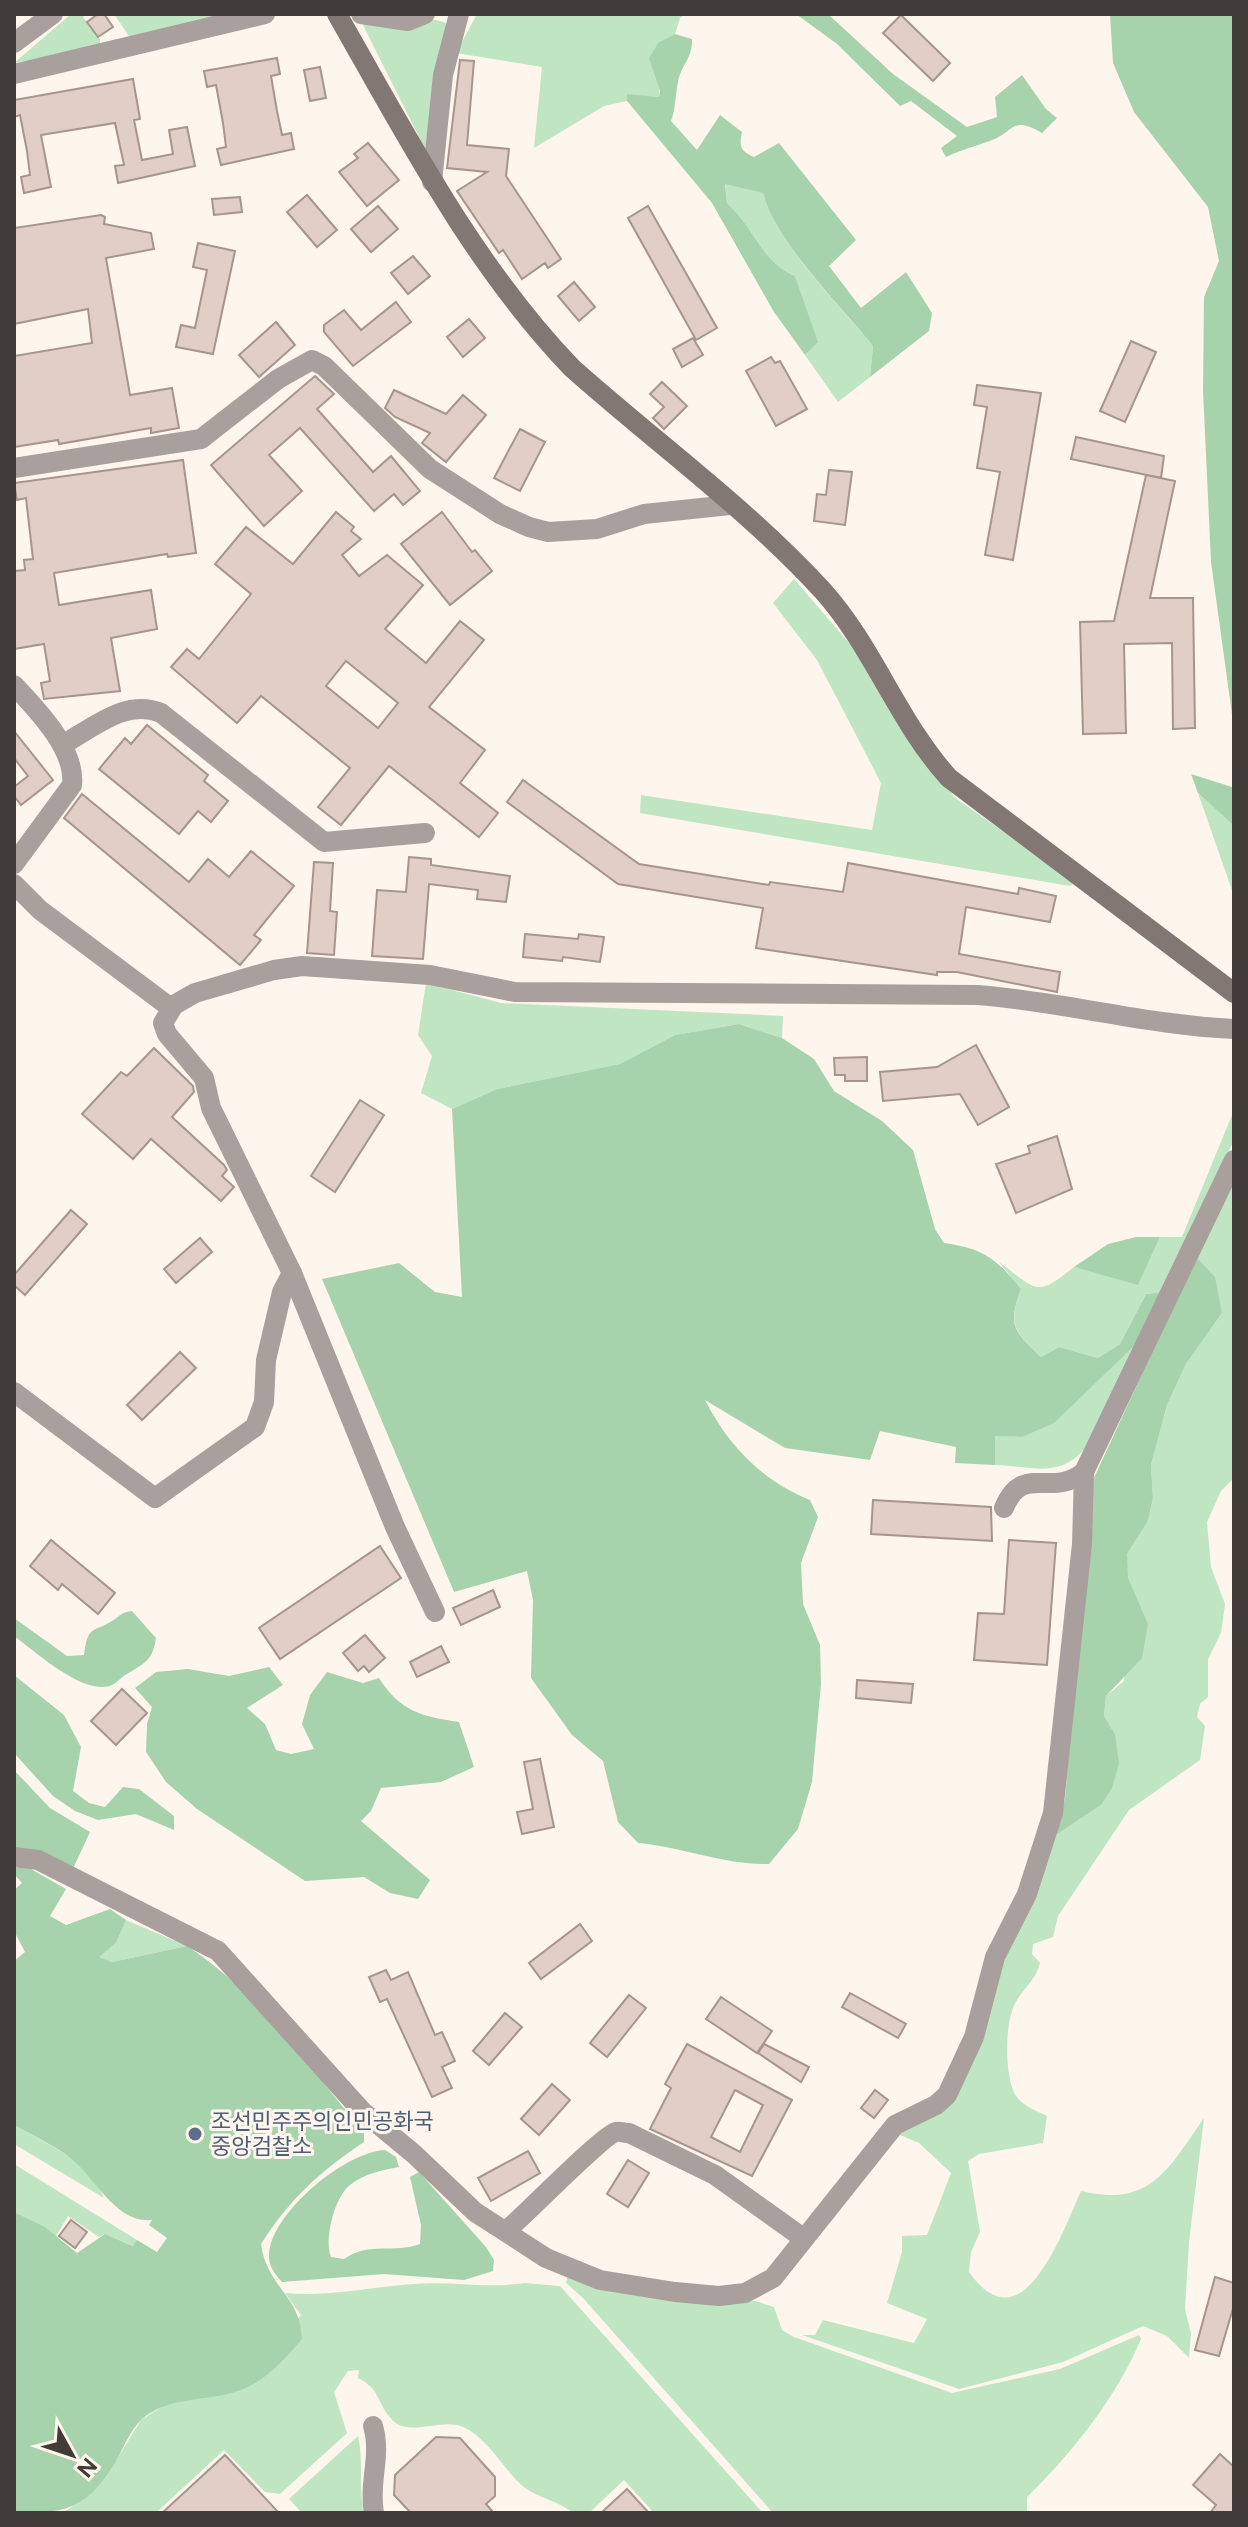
<svg xmlns="http://www.w3.org/2000/svg" width="1248" height="2527" viewBox="0 0 1248 2527" font-family="Figtree,'Noto Sans KR',sans-serif">
<style>
.green{fill:#bfe5c3}
.forest{fill:#a7d3ac}
.building{fill:#e1cfc7;stroke:#a6958d;stroke-width:2;fill-rule:evenodd}
.lines{fill:none;stroke-linecap:round;stroke-linejoin:round}
.street{stroke:#a9a09e;stroke-width:20}
.secondary{stroke:#837773;stroke-width:20}
.service-dot{fill:#5c6f8a;stroke:#fef5ed;stroke-width:3}
.labels{text-anchor:middle;stroke-width:6;stroke-linejoin:round;paint-order:stroke}
.service-label{font-size:22px;fill:#4e5e75;stroke:#fef5ed;text-anchor:start}
</style>
<rect width="100%" height="100%" fill="#fef5ed"/>
<!-- green -->
<g class="green">
<polygon points="71,14 87,14 83,17 100,39 100,47 14,63"/>
<polygon points="114,14 243,14 131,39"/>
<polygon points="477,14 685,14 680,18 675,34 659,42 659,97 627,95 627,101 604,106 534,148 542,67 456,53"/>
<path d="M 359,17 C 376,18 439,16 447,24 L 430,159 Z"/>
<path d="M 725,183 L 763,193 C 774,240 841,307 873,346 L 870,377 L 838,402 L 805,355 L 817,341 L 795,276 C 761,262 755,228 727,203 Z"/>
<polygon points="794,579 862,658 954,797 1075,882 1070,886 640,813 641,795 872,830 881,783 817,660 773,603"/>
<polygon points="1198,793 1234,826 1234,896"/>
<polygon points="426,983 501,1003 783,1016 782,1038 739,1024 675,1035 620,1064 497,1089 452,1109 421,1093 432,1056 418,1035"/>
<path d="M 1234,1110 L 1234,1140 L 1162,1292 L 1146,1294 L 1120,1344 L 1098,1358 L 1059,1347 L 1041,1357 C 1015,1331 1007,1326 1021,1289 L 999,1262 C 1037,1290 1036,1298 1074,1267 L 1138,1284 L 1160,1237 L 1182,1237 Z"/>
<path d="M 1234,1177 L 1234,1478 L 1221,1491 L 1207,1522 L 1211,1567 L 1225,1604 L 1221,1633 L 1208,1659 L 1208,1697 L 1200,1704 L 1197,1717 L 1205,1726 L 1200,1760 L 1129,1810 L 1058,1916 L 1053,1937 L 1033,1944 L 1032,1954 L 1040,1963 C 1036,1979 1025,1987 1017,2000 C 1004,2019 1004,2077 1016,2096 C 1023,2106 1037,2111 1047,2116 L 1043,2143 L 979,2154 L 968,2161 L 980,2232 L 971,2252 L 969,2272 C 1023,2349 1063,2230 1081,2191 C 1151,2208 1168,2169 1204,2118 L 1189,2242 L 1185,2309 L 1191,2333 L 1189,2358 L 1167,2336 L 1143,2326 L 1063,2362 L 959,2389 L 802,2335 L 815,2335 L 823,2320 L 914,2343 L 927,2319 L 887,2303 L 902,2252 L 902,2236 L 927,2235 L 951,2173 L 919,2143 L 895,2133 L 934,2111 L 1056,1835 L 1101,1805 L 1115,1734 L 1104,1716 L 1106,1696 L 1124,1681 L 1127,1554 L 1148,1521 L 1153,1498 L 1151,1465 L 1167,1405 L 1186,1364 L 1222,1313 L 1196,1257 Z"/>
<path d="M 1136,1344 L 1085,1449 C 1057,1479 1032,1466 995,1465 L 995,1435 L 1022,1437 Z"/>
<polygon points="126,1920 187,1946 112,1962 98,1957 116,1943"/>
<path d="M 14,2125 C 47,2144 89,2161 104,2198 L 14,2144 Z"/>
<polygon points="14,2164 137,2240 134,2246 105,2234 99,2237 68,2216 56,2236 14,2212"/>
<path d="M 568,2276 L 722,2302 L 755,2301 L 774,2307 L 782,2330 L 794,2337 L 952,2393 L 1060,2369 L 1139,2335 L 1141,2339 C 1116,2398 1073,2452 1027,2497 L 1027,2513 L 773,2513 L 583,2298 L 566,2283 Z"/>
<path d="M 525,2283 L 560,2286 L 763,2513 L 654,2513 L 624,2480 L 589,2513 L 573,2513 C 558,2500 539,2499 524,2487 C 503,2470 485,2432 457,2425 C 439,2421 411,2434 396,2423 C 377,2408 382,2389 358,2378 L 359,2370 L 348,2371 L 334,2392 L 347,2433 L 280,2494 L 265,2492 L 224,2450 L 156,2513 L 62,2513 L 83,2500 L 114,2464 L 141,2420 L 170,2402 L 239,2391 L 301,2315 L 285,2293 C 328,2297 370,2287 414,2284 C 451,2281 487,2289 525,2283 Z"/>
<path d="M 358,2436 C 364,2462 358,2487 364,2513 L 302,2513 L 289,2499 Z"/>
</g>
<!-- forest -->
<g class="forest">
<path d="M 796,14 L 828,14 L 893,74 L 967,127 L 997,117 L 995,97 L 1022,75 L 1046,109 L 1057,118 L 1042,133 C 1011,115 1015,132 990,141 C 975,146 961,150 946,157 L 941,148 L 957,136 L 911,101 L 900,106 L 837,44 Z"/>
<polygon points="1110,14 1234,14 1234,729 1211,562 1203,391 1204,297 1219,261 1208,207 1134,112 1113,63"/>
<path d="M 675,34 L 692,39 C 693,58 681,65 678,82 C 675,96 676,108 671,121 L 697,150 L 720,115 L 742,132 C 739,146 740,151 754,157 L 779,143 L 856,240 L 829,266 L 861,308 L 906,272 L 932,313 L 929,331 L 870,377 L 873,346 C 841,306 774,240 763,193 L 725,184 L 727,203 C 755,228 761,262 795,276 L 818,342 L 805,355 L 774,312 L 712,203 L 627,101 L 627,94 L 659,97 L 660,91 L 649,58 L 659,42 Z"/>
<polygon points="1234,767 1234,826 1198,793 1191,774 1232,787"/>
<path d="M 739,1024 L 782,1038 L 814,1059 L 834,1091 L 882,1121 L 913,1150 L 935,1229 L 944,1243 C 983,1248 997,1259 1021,1289 C 1007,1326 1014,1331 1041,1357 L 1059,1347 L 1098,1358 L 1120,1344 L 1146,1294 L 1162,1292 L 1136,1344 L 1054,1423 L 1022,1437 L 995,1436 L 995,1465 L 955,1463 L 956,1447 L 880,1431 L 870,1460 L 785,1448 L 705,1400 C 728,1445 762,1481 810,1500 L 818,1517 L 801,1563 L 803,1604 L 820,1645 L 821,1684 L 812,1782 L 798,1829 L 769,1864 C 724,1865 682,1847 638,1843 L 618,1822 L 603,1761 L 572,1735 L 531,1678 L 533,1600 L 527,1571 L 454,1592 L 322,1279 L 399,1263 L 435,1292 L 462,1297 L 452,1109 L 497,1089 L 620,1064 L 675,1035 Z"/>
<polygon points="1136,1237 1160,1237 1138,1285 1074,1267 1108,1244"/>
<polygon points="1196,1257 1215,1277 1222,1313 1186,1364 1167,1405 1151,1465 1153,1498 1148,1521 1127,1554 1128,1578 1148,1624 1142,1658 1106,1696 1104,1716 1115,1734 1119,1763 1112,1788 1101,1805 1056,1835 1065,1799 1093,1480"/>
<path d="M 132,1611 L 156,1638 C 153,1660 145,1663 127,1674 C 121,1677 117,1683 112,1685 C 84,1697 35,1651 14,1636 L 14,1618 L 67,1656 L 84,1655 C 88,1623 93,1634 115,1619 C 122,1614 123,1612 132,1611 Z"/>
<path d="M 269,1667 L 283,1685 L 247,1708 L 265,1724 L 276,1750 L 291,1754 L 314,1749 L 302,1724 L 310,1695 L 327,1672 L 363,1683 L 379,1678 C 401,1712 421,1716 459,1722 L 474,1767 L 441,1782 L 381,1788 L 371,1811 L 361,1821 L 430,1880 L 418,1899 L 390,1893 L 364,1877 L 305,1881 L 197,1809 L 166,1782 L 146,1752 L 147,1724 L 152,1707 L 135,1688 L 156,1672 L 188,1669 L 229,1676 Z"/>
<polygon points="14,1675 64,1715 81,1747 73,1791 89,1803 105,1807 123,1787 139,1789 174,1816 174,1830 136,1814 98,1820 75,1811 53,1796 14,1753"/>
<polygon points="14,1770 50,1808 90,1832 71,1873 14,1848"/>
<path d="M 19,1867 L 31,1869 L 66,1889 L 50,1916 L 66,1925 L 110,1909 L 126,1920 L 116,1943 L 99,1957 L 112,1962 L 187,1946 C 258,1992 309,2068 364,2132 L 364,2142 C 320,2171 289,2200 261,2244 C 267,2288 300,2294 302,2339 C 284,2360 263,2384 235,2392 C 202,2402 170,2396 142,2419 C 130,2430 124,2447 116,2461 C 86,2510 67,2513 14,2513 L 14,2212 L 45,2227 L 77,2253 L 105,2234 L 133,2246 L 137,2240 L 157,2252 L 167,2238 L 149,2225 L 152,2220 C 115,2224 95,2176 69,2157 C 53,2145 32,2135 14,2125 L 14,1961 L 25,1952 L 14,1931 L 14,1890 L 22,1883 L 14,1874 L 14,1868 Z"/>
<path d="M 385,2150 L 396,2157 L 399,2167 C 383,2170 363,2174 350,2185 C 334,2198 324,2239 331,2257 L 344,2259 C 370,2241 393,2254 420,2244 L 421,2225 L 410,2177 L 419,2172 L 486,2247 L 494,2260 L 493,2271 L 464,2280 L 384,2274 L 282,2282 C 275,2274 268,2266 269,2254 C 272,2212 345,2152 385,2150 Z"/>
</g>
<!-- building -->
<g class="building">
<polygon points="98,14 104,14 113,27 98,37 87,22"/>
<polygon points="901,15 950,63 933,81 883,33"/>
<polygon points="277,58 280,74 271,76 277,111 282,135 291,133 294,149 221,165 217,149 226,147 223,123 216,85 207,87 204,71"/>
<polygon points="460,60 474,61 467,145 509,149 506,176 561,259 548,268 545,263 522,279 503,250 499,253 457,191 487,172 447,168"/>
<polygon points="320,67 326,98 310,101 304,70"/>
<polygon points="133,79 140,119 134,120 142,160 173,154 169,130 187,127 195,166 118,183 115,166 124,165 115,123 41,135 51,187 24,193 21,177 30,175 27,151 20,115 14,117 14,100"/>
<polygon points="368,143 399,180 367,206 339,172 358,158 354,154"/>
<polygon points="307,195 337,230 317,247 287,212"/>
<polygon points="240,197 242,212 214,215 212,199"/>
<polygon points="378,206 398,229 371,252 351,229"/>
<polygon points="648,206 717,328 696,340 628,218"/>
<polygon points="101,215 105,217 104,224 151,233 154,249 106,258 130,395 172,388 179,428 151,433 151,428 59,444 58,440 14,447 14,356 92,343 88,309 14,324 14,228"/>
<polygon points="198,243 235,251 213,354 176,347 181,325 195,328 207,270 193,267"/>
<polygon points="413,256 430,276 408,294 391,273"/>
<polygon points="574,282 595,307 579,321 558,296"/>
<polygon points="396,302 411,322 353,366 324,332 324,325 344,310 361,330"/>
<polygon points="469,319 485,338 463,357 447,337"/>
<polygon points="276,322 295,345 259,377 239,355"/>
<polygon points="693,338 703,355 682,367 673,349"/>
<polygon points="1131,341 1156,352 1125,422 1100,411"/>
<polygon points="771,357 775,363 780,361 807,409 776,426 746,371"/>
<polygon points="315,376 334,394 317,409 373,472 391,456 420,491 403,505 394,494 374,511 300,428 269,455 302,491 264,526 211,465"/>
<polygon points="662,382 687,406 664,429 653,418 664,407 650,394"/>
<polygon points="977,385 1041,393 1013,560 985,555 1000,472 977,468 987,407 974,405"/>
<polygon points="394,390 446,414 463,395 486,415 446,462 422,443 430,433 395,417 385,408"/>
<polygon points="520,429 545,442 520,491 494,478"/>
<polygon points="1076,437 1164,456 1161,478 1071,459"/>
<polygon points="183,460 196,553 168,557 167,554 54,573 59,605 151,590 157,629 111,638 120,691 44,699 41,683 50,681 44,644 14,649 14,571 25,570 24,560 33,559 26,498 17,500 14,483"/>
<polygon points="829,470 852,472 845,525 814,521 817,494 826,495"/>
<polygon points="1146,475 1175,481 1150,598 1193,598 1195,728 1173,729 1172,643 1124,644 1126,733 1083,734 1080,622 1114,621"/>
<path d="M 336,512 L 354,527 L 351,531 L 361,539 L 342,555 L 359,576 L 387,555 L 423,585 L 385,629 L 426,663 L 460,621 L 484,640 L 429,707 L 485,750 L 460,783 L 498,813 L 479,837 L 389,766 L 341,825 L 318,807 L 350,768 L 261,696 L 237,723 L 171,667 L 187,649 L 199,659 L 251,594 L 215,564 L 246,527 L 293,564 ZM 346,661 L 398,703 L 378,728 L 326,686 Z"/>
<polygon points="442,512 472,552 475,550 492,571 450,605 401,544"/>
<polygon points="147,725 208,775 204,781 228,801 211,822 198,811 179,834 99,769 125,738 131,744"/>
<polygon points="14,731 53,780 21,805 14,796 14,787 28,776 14,758"/>
<polygon points="523,780 639,864 769,885 770,882 843,892 848,863 1018,894 1019,888 1056,896 1050,922 966,907 959,954 1060,972 1057,992 957,972 937,972 937,975 756,948 763,908 618,884 507,802"/>
<polygon points="82,794 189,882 208,859 229,877 251,851 294,886 254,935 261,940 240,965 64,818"/>
<polygon points="409,857 431,859 431,865 510,876 506,902 477,899 478,890 429,884 423,959 372,956 377,890 406,892"/>
<polygon points="314,862 333,863 330,911 337,912 334,955 307,953"/>
<polygon points="525,934 578,939 579,934 604,937 600,962 563,957 562,961 523,957"/>
<polygon points="976,1045 1009,1107 978,1125 960,1094 883,1101 880,1072 937,1067"/>
<polygon points="154,1048 193,1086 194,1092 172,1117 224,1165 227,1170 222,1176 234,1187 221,1201 151,1139 133,1159 82,1114 121,1072 127,1076"/>
<polygon points="867,1057 867,1081 845,1081 845,1075 835,1075 834,1058"/>
<polygon points="360,1100 384,1115 335,1192 311,1176"/>
<polygon points="1057,1136 1072,1189 1016,1213 996,1164 1030,1153 1028,1146"/>
<polygon points="71,1210 87,1224 25,1295 14,1285 14,1275"/>
<polygon points="200,1238 212,1252 176,1283 164,1269"/>
<polygon points="180,1352 196,1368 142,1420 127,1405"/>
<polygon points="873,1500 991,1507 992,1541 871,1534"/>
<polygon points="51,1540 115,1593 98,1614 62,1584 58,1590 30,1566"/>
<polygon points="1009,1540 1056,1543 1047,1665 974,1660 978,1613 1004,1614"/>
<polygon points="380,1546 401,1578 280,1659 259,1628"/>
<polygon points="493,1590 500,1607 461,1625 453,1608"/>
<polygon points="365,1635 385,1658 369,1672 364,1666 358,1671 343,1653"/>
<polygon points="441,1646 449,1662 417,1677 410,1662"/>
<polygon points="857,1680 913,1684 911,1703 856,1698"/>
<polygon points="122,1689 147,1713 116,1745 91,1721"/>
<polygon points="540,1759 554,1827 522,1834 517,1812 533,1809 524,1762"/>
<polygon points="580,1924 592,1941 541,1979 529,1963"/>
<polygon points="386,1970 391,1980 408,1972 435,2035 442,2032 455,2061 442,2067 452,2088 432,2097 387,1999 380,2002 369,1977"/>
<polygon points="850,1993 906,2024 898,2038 842,2007"/>
<polygon points="629,1995 646,2008 607,2057 590,2043"/>
<polygon points="721,1997 772,2031 757,2053 706,2019"/>
<polygon points="505,2013 522,2027 489,2065 473,2051"/>
<path d="M 687,2044 L 792,2100 L 752,2176 L 650,2129 L 671,2088 L 665,2084 ZM 735,2090 L 763,2105 L 740,2152 L 711,2137 Z"/>
<polygon points="764,2044 809,2067 801,2082 758,2053"/>
<polygon points="552,2084 570,2100 539,2135 521,2119"/>
<polygon points="875,2090 888,2100 874,2118 861,2108"/>
<polygon points="528,2151 540,2173 491,2201 478,2178"/>
<polygon points="628,2160 649,2173 628,2207 607,2194"/>
<polygon points="71,2220 87,2232 75,2248 59,2236"/>
<polygon points="1215,2277 1234,2283 1234,2305 1219,2356 1195,2350"/>
<polygon points="436,2437 460,2438 495,2477 495,2496 486,2504 494,2513 411,2513 394,2495 395,2475"/>
<polygon points="1220,2454 1234,2467 1234,2513 1210,2513 1216,2505 1193,2485"/>
<polygon points="225,2455 279,2513 162,2513"/>
<polygon points="627,2489 649,2513 601,2513"/>
</g>
<g class="lines">
<!-- street -->
<g class="street">
<polyline points="361,14 408,21 425,14"/>
<polyline points="14,43 53,14"/>
<polyline points="14,74 265,14"/>
<polyline points="432,182 443,75 459,14"/>
<polyline points="14,468 201,439 278,379 312,360 324,366 430,469 500,514 529,527 548,532 597,529 644,514 730,505"/>
<path d="M 14,685 C 37,710 76,749 72,785 L 14,864"/>
<path d="M 62,745 C 93,728 126,698 161,713 L 324,842 L 425,833"/>
<polyline points="14,884 40,910 171,1008"/>
<polyline points="14,1392 155,1498 255,1427 264,1402 266,1360 282,1292 292,1273"/>
<path d="M 1004,1508 C 1023,1462 1051,1499 1084,1472 L 1234,1160"/>
<path d="M 435,1612 L 395,1527 L 292,1273 L 211,1108 L 204,1078 L 167,1034 L 163,1023 L 174,1005 L 195,993 L 274,970 L 302,966 L 430,975 L 515,992 L 978,995 C 1064,1002 1148,1025 1234,1029"/>
<polyline points="14,1857 38,1860 218,1951 362,2111 414,2154 475,2212 546,2258 600,2280 675,2292 719,2296 745,2293 773,2278 895,2125 936,2105 947,2095 974,2037 995,1957 1027,1894 1053,1813 1082,1544 1084,1472"/>
<path d="M 507,2230 C 525,2215 603,2135 616,2132 C 620,2131 624,2133 629,2133 L 715,2175 L 803,2238"/>
<path d="M 373,2426 C 382,2456 368,2483 374,2513"/>
</g>
<!-- secondary -->
<path class="secondary" d="M 337,14 C 407,137 474,266 572,368 C 655,442 748,509 823,591 C 874,648 898,722 949,778 L 1234,993"/>
</g>
<!-- markers -->
<circle class="service-dot" cx="195" cy="2134" r="8"/>
<g class="labels">
<!-- service labels -->
<g class="service-label">
<text x="211" y="2129">조선민주주의인민공화국<tspan x="211" dy="25">중앙검찰소</tspan></text>
</g>
</g>
<!-- border -->
<rect width="1248" height="2527" fill="none" stroke="#413c37" stroke-width="32"/>
<!-- north arrow -->
<g transform="translate(72 2455) rotate(130)" stroke="#fef5ed" stroke-width="6" paint-order="stroke">
<path d="M0-6L14 30L0 20L-14 30Z" fill="#413c37"/>
<text y="-12" font-size="22" font-weight="bold" text-anchor="middle" fill="#413c37">N</text>
</g>
</svg>
